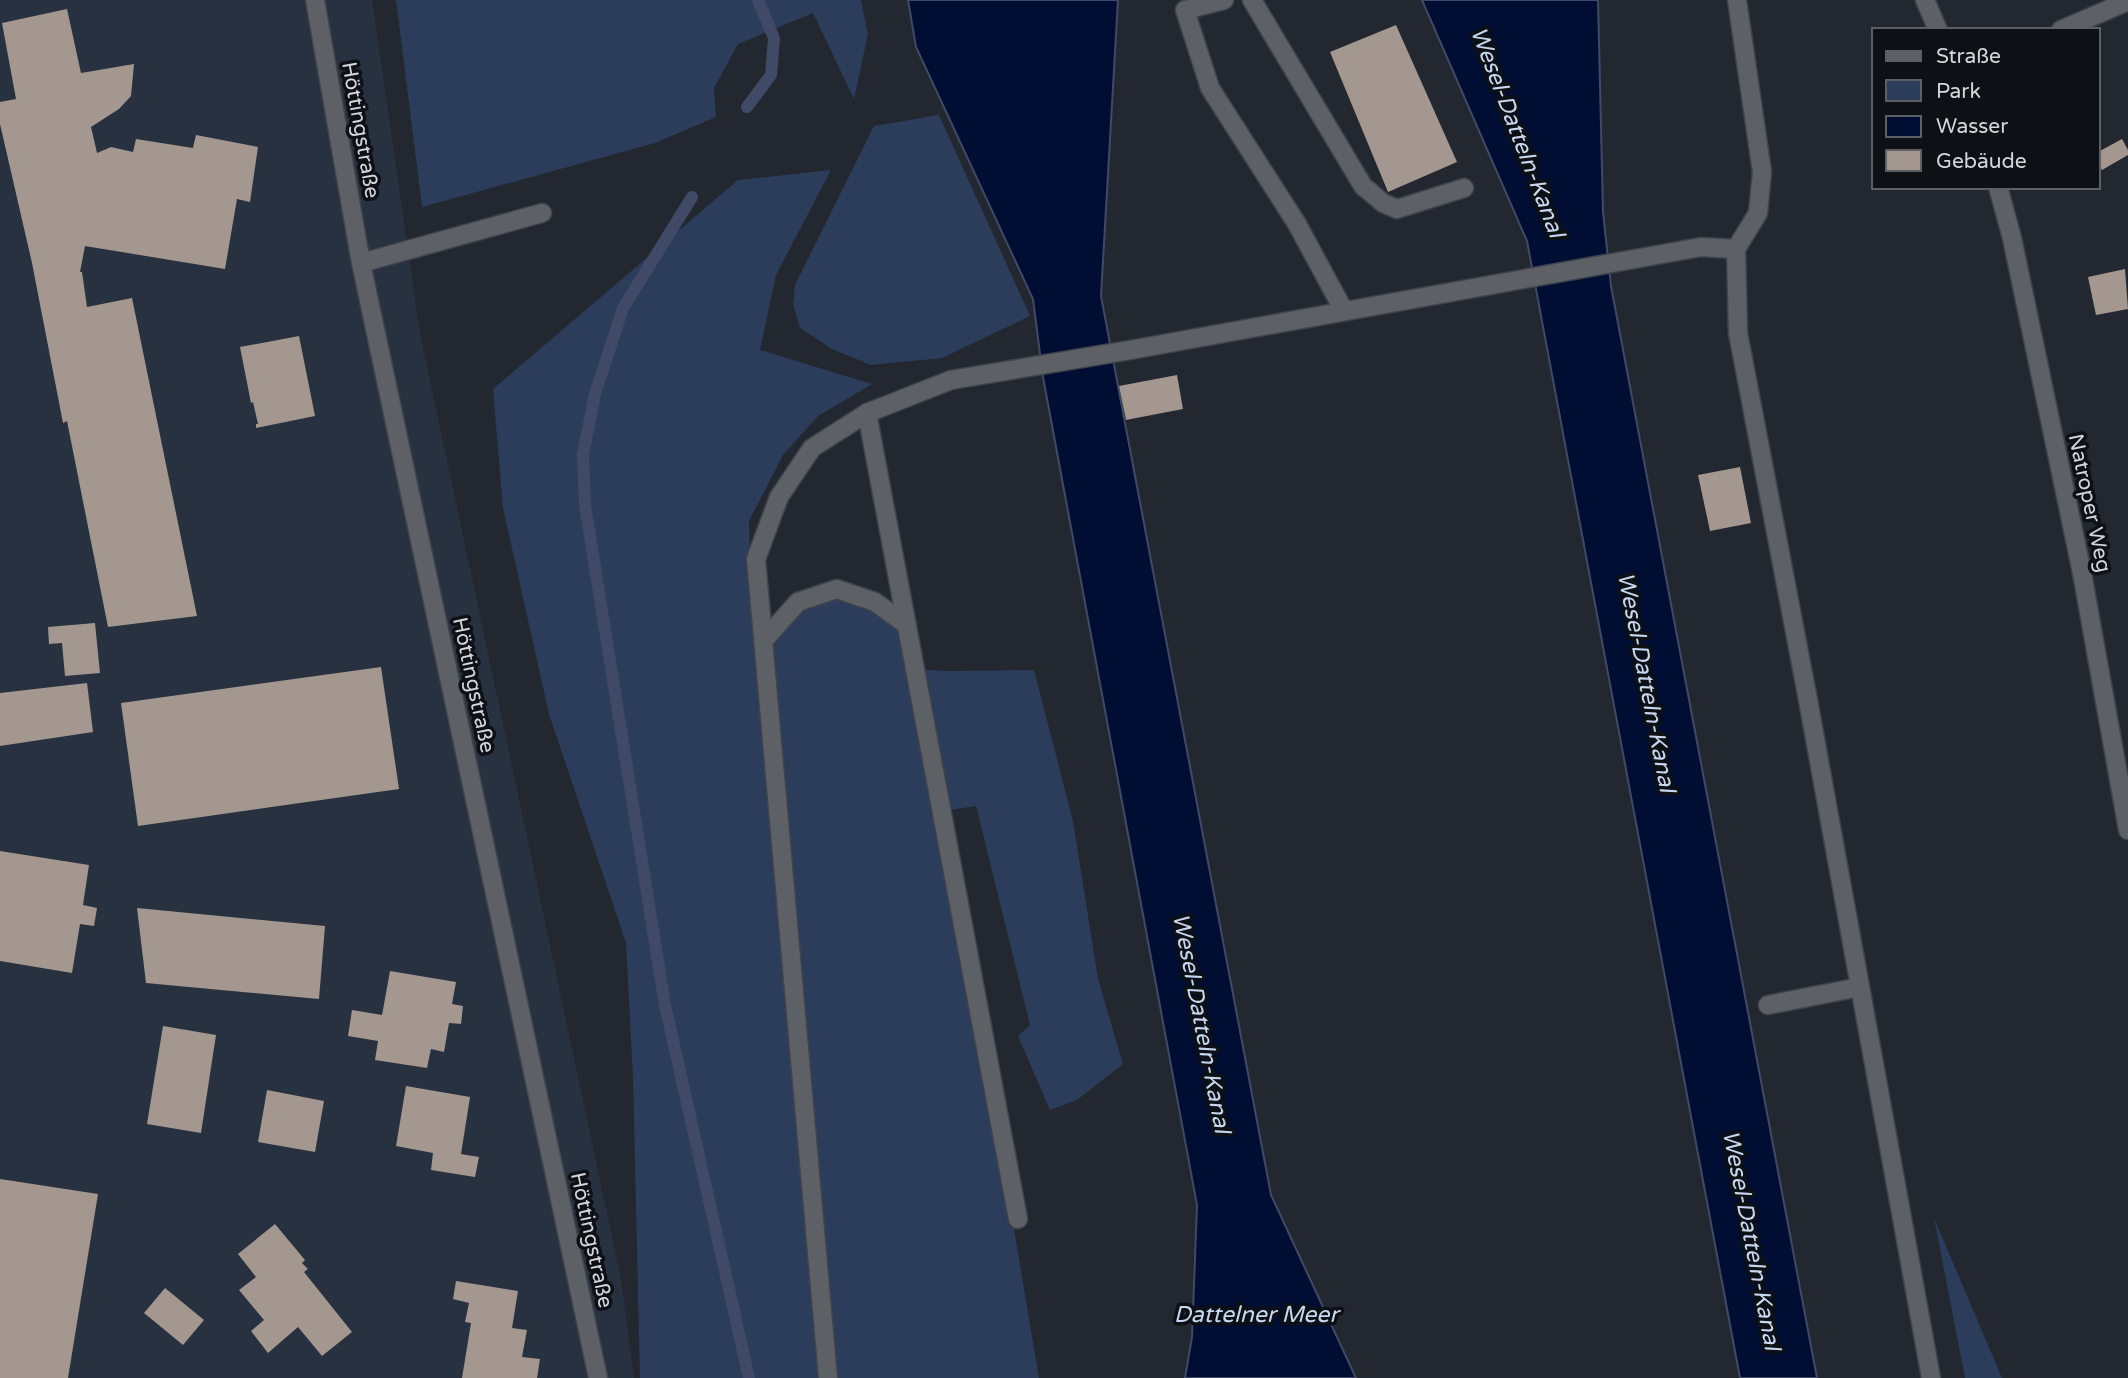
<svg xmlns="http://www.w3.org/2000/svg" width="2128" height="1378" viewBox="0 0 2128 1378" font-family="'Varela Round',sans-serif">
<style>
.built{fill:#28313f}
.green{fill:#2c3d5b}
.water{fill:#010e33;stroke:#404a66;stroke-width:2}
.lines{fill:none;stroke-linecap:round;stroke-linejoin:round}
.stream{stroke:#404a66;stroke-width:12}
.building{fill:#a4978f}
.service-casing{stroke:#3e434c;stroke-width:21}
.minor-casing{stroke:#3e434c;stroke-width:21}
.service{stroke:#5d6065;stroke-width:18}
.minor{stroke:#5d6065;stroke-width:18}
.labels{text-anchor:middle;stroke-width:7;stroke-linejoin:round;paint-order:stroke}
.street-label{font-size:21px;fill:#d3d6dc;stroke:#0d1014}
.water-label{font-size:23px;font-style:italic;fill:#c7d7f2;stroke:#0d1014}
</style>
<rect width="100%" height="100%" fill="#222730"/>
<!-- built -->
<polygon class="built" points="0,0 372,0 420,333 621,1279 634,1378 0,1378"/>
<!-- green -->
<g class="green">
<polygon points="396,0 861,0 868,34 854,99 813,13 738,44 714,88 716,117 655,143 422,207"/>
<polygon points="939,115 1030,316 942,358 871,365 832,349 800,328 793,304 795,285 874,126"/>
<polygon points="831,170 776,275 760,350 872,384 818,416 783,455 749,521 750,558 822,1378 640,1378 633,1077 626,943 549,714 503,508 493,389 738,180"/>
<polygon points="839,595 872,608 902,627 911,669 950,671 1034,670 1073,821 1098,979 1123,1064 1077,1100 1050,1110 1018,1036 1030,1025 976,806 936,812 994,1110 1039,1378 835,1378 771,642 800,606"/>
<polygon points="1934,1218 2002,1378 1965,1378"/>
</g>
<!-- water -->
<g class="water">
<polygon points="908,0 1118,0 1101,296 1271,1195 1356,1378 1185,1378 1192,1337 1197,1205 1043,377 1033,299 916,47"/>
<polygon points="1422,0 1598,0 1603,212 1611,286 1817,1378 1740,1378 1527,241"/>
</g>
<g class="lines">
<!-- stream -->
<g class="stream">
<polyline points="747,107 771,75 774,38 758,0"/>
<polyline points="692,197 623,308 595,394 583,455 585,505 665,1005 749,1378"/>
</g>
</g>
<!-- building -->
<g class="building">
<polygon points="67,9 81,73 134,64 131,96 119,109 91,127 97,153 111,147 133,152 136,139 193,148 196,135 258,147 250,202 237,199 225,269 85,246 80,272 82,272 87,307 132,298 197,616 108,627 67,421 63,423 32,263 0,124 0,102 16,99 2,23"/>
<polygon points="1396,25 1457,162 1388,192 1330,52"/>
<polygon points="2122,139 2128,150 2128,155 2102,170 2098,164 2098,152"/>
<polygon points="2125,269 2128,309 2096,315 2088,277"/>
<polygon points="299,336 315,416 256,428 256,424 258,424 253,402 251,403 240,347"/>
<polygon points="1177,375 1183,409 1126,420 1119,386"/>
<polygon points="1740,467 1751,523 1710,531 1698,475"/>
<polygon points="95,623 100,673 65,676 62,643 49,644 48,627"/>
<polygon points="381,667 399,789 138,826 121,703"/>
<polygon points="87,683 93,732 0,746 0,693"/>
<polygon points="0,851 89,865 83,905 97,908 94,926 80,924 72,973 0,961"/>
<polygon points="137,908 325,926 319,999 146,983"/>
<polygon points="390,971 456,982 452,1004 463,1006 461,1024 449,1023 444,1052 431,1049 427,1068 375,1060 378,1041 348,1036 352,1010 382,1015"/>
<polygon points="163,1026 216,1035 201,1133 147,1124"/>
<polygon points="406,1086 470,1097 461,1154 479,1157 475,1177 431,1170 433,1153 396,1146"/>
<polygon points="267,1090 324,1101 315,1152 258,1142"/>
<polygon points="0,1179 98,1194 68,1378 0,1378"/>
<polygon points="275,1224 305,1260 302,1263 308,1269 304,1272 352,1332 322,1356 298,1327 268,1353 251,1331 264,1320 239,1290 256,1277 238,1254"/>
<polygon points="456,1281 518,1291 512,1328 527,1330 522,1357 540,1359 537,1378 462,1378 471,1323 465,1322 469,1303 453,1299"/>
<polygon points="165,1288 204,1320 183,1345 144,1313"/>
</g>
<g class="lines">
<defs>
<g id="service">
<polyline points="1224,0 1185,10 1210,88 1297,224 1344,311"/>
<polyline points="1252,0 1363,186 1383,203 1397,209 1464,188"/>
<polyline points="1737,0 1762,172 1758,213 1736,249 1738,333 1808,700 1931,1378"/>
<polyline points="2061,30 2128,1"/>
<polyline points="361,263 542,213"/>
<polyline points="867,413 1018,1219"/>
<polyline points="764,640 798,602 837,589 875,602 907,625"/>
<polyline points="1768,1005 1860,987"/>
<polyline points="828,1378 756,559 779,497 812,448 867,413 951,380 1130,350 1701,247 1736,249"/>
</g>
<g id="minor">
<polyline points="315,0 361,263 598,1378"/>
<polyline points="1925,0 1938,30"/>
<polyline points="1998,187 2012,238 2082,573 2128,830"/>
</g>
</defs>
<!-- service casing -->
<use href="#service" class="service-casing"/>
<!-- minor casing -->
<use href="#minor" class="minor-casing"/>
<!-- service -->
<use href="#service" class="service"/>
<!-- minor -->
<use href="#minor" class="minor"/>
</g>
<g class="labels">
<!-- street labels -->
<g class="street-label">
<text transform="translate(361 130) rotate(80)" y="7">Höttingstraße</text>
<text transform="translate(2090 503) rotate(78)" y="7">Natroper Weg</text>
<text transform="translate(474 685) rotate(78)" y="7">Höttingstraße</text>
<text transform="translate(592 1240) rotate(78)" y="7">Höttingstraße</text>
</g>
<!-- water labels -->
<g class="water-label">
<text transform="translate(1518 132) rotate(69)" y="8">Wesel-Datteln-Kanal</text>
<text transform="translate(1647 682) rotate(79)" y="8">Wesel-Datteln-Kanal</text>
<text transform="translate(1202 1023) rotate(79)" y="8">Wesel-Datteln-Kanal</text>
<text transform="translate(1752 1240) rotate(79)" y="8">Wesel-Datteln-Kanal</text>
<text x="1256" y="1322">Dattelner Meer</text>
</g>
</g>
<!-- legend -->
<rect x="1872" y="28" width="228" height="161" fill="#0d1014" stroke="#5c5f64" stroke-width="2"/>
<rect x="1886" y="51" width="35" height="10" fill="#5d6065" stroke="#5c5f64" stroke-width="2"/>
<text x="1936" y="63" font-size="21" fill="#d3d6dc">Straße</text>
<rect x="1886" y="80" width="35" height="21" fill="#2c3d5b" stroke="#5c5f64" stroke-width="2"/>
<text x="1936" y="98" font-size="21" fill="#d3d6dc">Park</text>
<rect x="1886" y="116" width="35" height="21" fill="#010e33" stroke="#5c5f64" stroke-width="2"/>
<text x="1936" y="133" font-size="21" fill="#d3d6dc">Wasser</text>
<rect x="1886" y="150" width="35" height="21" fill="#a4978f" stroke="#5c5f64" stroke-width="2"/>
<text x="1936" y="168" font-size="21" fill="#d3d6dc">Gebäude</text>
</svg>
